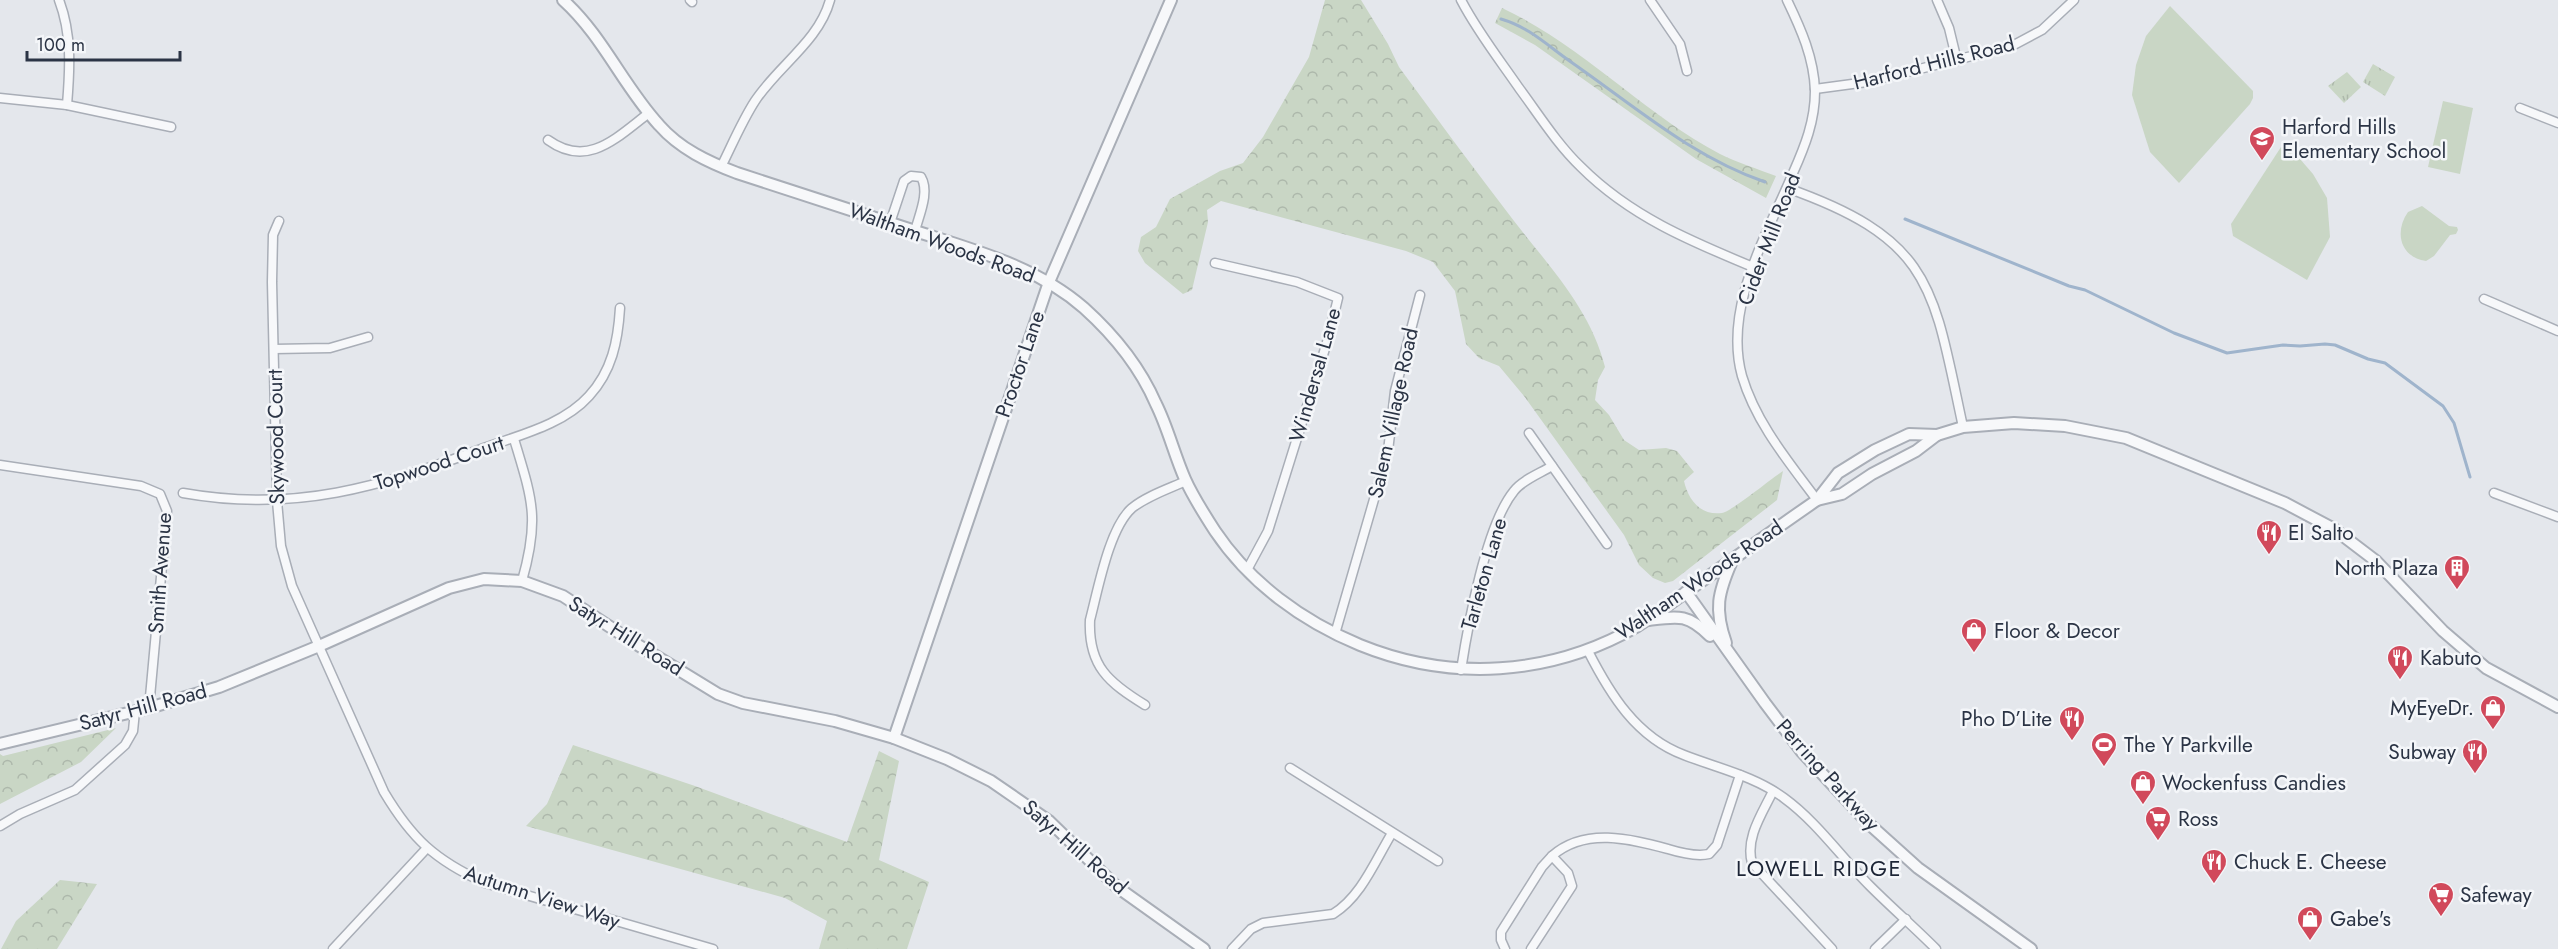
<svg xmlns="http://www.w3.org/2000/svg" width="2558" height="949" viewBox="0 0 2558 949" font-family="Jost,sans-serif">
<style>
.forest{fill:url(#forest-crowns)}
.park{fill:url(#park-tufts)}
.garden{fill:#c9d6c5}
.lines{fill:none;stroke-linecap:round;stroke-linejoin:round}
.stream{stroke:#9fb4cc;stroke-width:3}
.minor-casing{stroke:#a9aeb7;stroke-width:11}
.tertiary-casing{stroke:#a9aeb7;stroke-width:14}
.minor{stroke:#f7f8fa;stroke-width:8}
.tertiary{stroke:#f7f8fa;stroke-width:10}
.labels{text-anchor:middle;stroke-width:5;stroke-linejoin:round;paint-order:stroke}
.street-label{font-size:21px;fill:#2b3445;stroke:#f4f6f9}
.poi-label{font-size:21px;fill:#2b3445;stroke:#f4f6f9;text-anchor:start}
.neighbourhood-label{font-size:22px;letter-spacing:1.5px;fill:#1d2536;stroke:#f4f6f9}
</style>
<defs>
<pattern id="forest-crowns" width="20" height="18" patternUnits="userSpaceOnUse" patternTransform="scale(1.5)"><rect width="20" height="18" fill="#c9d6c5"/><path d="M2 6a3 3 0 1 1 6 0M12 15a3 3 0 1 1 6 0" fill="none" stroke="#adb8ab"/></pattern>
<pattern id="park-tufts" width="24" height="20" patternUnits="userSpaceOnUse" patternTransform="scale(1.5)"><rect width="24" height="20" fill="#c9d6c5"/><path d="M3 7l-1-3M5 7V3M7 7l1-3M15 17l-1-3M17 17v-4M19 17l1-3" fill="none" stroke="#adb8ab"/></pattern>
</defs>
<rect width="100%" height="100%" fill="#e4e7ec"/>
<!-- forest -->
<g class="forest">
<path d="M 1325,0 L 1361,0 L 1388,44 L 1399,67 C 1437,119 1475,170 1514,221 C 1549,266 1591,310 1605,367 L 1598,380 L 1595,400 L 1609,415 L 1624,440 L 1639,450 L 1666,448 L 1677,451 L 1694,472 L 1684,481 C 1688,499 1700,516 1722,513 C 1731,512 1772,478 1783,471 L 1777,500 L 1673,581 L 1665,583 L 1653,578 L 1639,565 L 1624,535 L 1524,396 L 1499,366 L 1479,358 L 1466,344 L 1455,291 L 1433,262 L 1406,251 L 1221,201 L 1207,210 L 1208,222 L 1192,290 L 1183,294 L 1145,263 L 1138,251 L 1141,237 L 1156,227 L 1170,199 L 1220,171 L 1243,163 L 1263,137 L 1309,57 Z"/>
<path d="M 1502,8 C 1582,45 1643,113 1720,154 C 1738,163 1758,169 1776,176 L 1766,198 L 1696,159 L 1535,45 L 1495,23 Z"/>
<polygon points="116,728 81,762 0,804 0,754 3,756"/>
<polygon points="573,745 695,786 847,842 879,751 899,761 879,860 929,882 907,949 819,949 827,921 785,898 526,826 547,804"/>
<polygon points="60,880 97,884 57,949 1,949 16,921"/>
</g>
<!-- park -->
<g class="park">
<polygon points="2373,64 2395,77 2385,96 2363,82"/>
<polygon points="2347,72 2361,87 2344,103 2328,86"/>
</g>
<!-- garden -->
<g class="garden">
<polygon points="2170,6 2253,91 2253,98 2250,104 2179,183 2150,152 2132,95 2136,65 2146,36"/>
<polygon points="2443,101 2473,108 2460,174 2428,167"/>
<polygon points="2281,147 2300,159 2313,174 2327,198 2330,237 2307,280 2233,236 2231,224"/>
<path d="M 2422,206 L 2449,226 L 2457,227 L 2458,230 L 2456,234 L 2450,235 L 2434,256 L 2426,261 C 2400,257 2394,232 2408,212 Z"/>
</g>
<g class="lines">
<!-- stream -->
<g class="stream">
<path d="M 1501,19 C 1529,27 1548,46 1571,62 C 1633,105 1692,157 1765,182"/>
<polyline points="1905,219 2069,286 2085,290 2174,333 2227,353 2283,345 2300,346 2325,344 2335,345 2368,359 2385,363 2443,406 2454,423 2470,477"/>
</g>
<defs>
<g id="minor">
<path d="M 59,0 C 72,34 70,69 67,105"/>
<polyline points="690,0 692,2"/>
<path d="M 1461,0 C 1477,31 1499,59 1519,88 C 1539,115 1557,144 1581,167 C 1630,216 1690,241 1753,267"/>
<polyline points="1650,0 1680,44 1687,71"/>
<path d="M 1787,0 C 1801,29 1814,58 1815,91 C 1815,121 1805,146 1793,173 C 1767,235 1723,307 1742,376 C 1756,423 1788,461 1817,500"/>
<polyline points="1937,0 1949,28 1957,61"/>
<polyline points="1815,89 1867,82 2012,46 2042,30 2074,0"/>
<polyline points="0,98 67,105 171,127"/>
<polyline points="2520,108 2558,123"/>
<path d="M 548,140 C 588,169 617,137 649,113"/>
<path d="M 721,167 C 732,145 742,121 755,101 C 778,66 819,41 830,0"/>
<path d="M 1787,188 C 1934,240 1933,288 1963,427"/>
<path d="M 279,221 L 273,235 L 272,282 L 277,501 L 281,546 L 292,586 L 384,792 C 412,839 435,860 485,883 L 713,949"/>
<path d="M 890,223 L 904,181 L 911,176 L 921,177 C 930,192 919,215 915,231"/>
<polyline points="1215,263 1297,282 1338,298 1328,339 1268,531 1247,570"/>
<polyline points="2484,299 2558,331"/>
<polyline points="274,349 330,348 368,337"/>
<polyline points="1529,433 1607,544"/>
<path d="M 514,439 C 532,499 540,518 522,581"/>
<polyline points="0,465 141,486 160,494 167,511 149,708"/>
<path d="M 183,493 C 295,513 380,487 484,448 C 519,435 563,425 589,396 C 612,371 618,341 620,308"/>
<polyline points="2494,493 2558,517"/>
<polyline points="1335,634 1388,451 1395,391 1420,295"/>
<path d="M 1588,651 C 1610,694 1636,737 1684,755 C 1717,768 1755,776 1784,798 C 1817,822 1841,857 1870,886 C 1891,907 1914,927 1936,949"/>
<path d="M 1461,670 C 1468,625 1486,525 1514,491 C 1522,480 1541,473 1552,466"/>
<path d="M 1145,705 C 1109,683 1088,666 1090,620 C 1098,590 1109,528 1132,508 C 1147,496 1168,489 1186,481"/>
<polyline points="1290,768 1438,861"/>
<path d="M 1773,791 C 1762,814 1745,838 1752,863 L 1832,949"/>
<polyline points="0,826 20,814 75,790 125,745 133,731 135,711"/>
<path d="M 1552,856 C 1585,827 1630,839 1668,849 C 1681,853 1696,857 1709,854 L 1717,845 L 1740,775"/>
<polyline points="333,949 427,848"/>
<path d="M 1232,949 L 1251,929 L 1263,923 L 1333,914 C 1361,897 1375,861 1392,833"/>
<polyline points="1505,949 1501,940 1501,932 1542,867 1552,856 1568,873 1572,886 1531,949"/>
<polyline points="1875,949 1906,919"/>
</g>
<g id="tertiary">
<path d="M 563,0 C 603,36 623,86 659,125 C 680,149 708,162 737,173 C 795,192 852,211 909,229 C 970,249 1035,265 1084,308 C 1114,335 1140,367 1156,404 C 1168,428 1174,454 1185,479 C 1193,497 1204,514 1215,531 C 1250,583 1302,621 1360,645 C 1451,682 1550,676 1636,627 C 1659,613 1680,596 1702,581 C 1740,554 1778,527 1817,500 L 1838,473 L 1875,450 L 1909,434 L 1937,435 L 1963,427 L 2014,423 L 2065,426 L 2126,438 L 2285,503 L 2334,529 L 2376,561 L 2443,631 L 2486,668 L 2558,707"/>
<polyline points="1817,500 1842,494 1872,474 1916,451 1937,435"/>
<polyline points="1686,592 1765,703 1802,752 1868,823 1918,868 2031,949"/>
<path d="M 1649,620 C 1679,616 1688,614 1710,636"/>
<path d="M 1726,643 C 1714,609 1718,593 1732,561"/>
<polyline points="894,738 1049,282 1171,0"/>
<polyline points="0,744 149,708 219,687 319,646 449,588 484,579 522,581 563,596 633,642 718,694 743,703 835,721 894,738 947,759 991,781 1049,821 1117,887 1204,949"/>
</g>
</defs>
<!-- minor casing -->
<use href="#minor" class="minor-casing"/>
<!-- tertiary casing -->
<use href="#tertiary" class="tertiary-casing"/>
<!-- minor -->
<use href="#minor" class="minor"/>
<!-- tertiary -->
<use href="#tertiary" class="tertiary"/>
</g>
<!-- icons -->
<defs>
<symbol id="school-pin" viewBox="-11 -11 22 30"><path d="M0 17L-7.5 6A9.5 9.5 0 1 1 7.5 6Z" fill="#d1495b" stroke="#f4f6f9"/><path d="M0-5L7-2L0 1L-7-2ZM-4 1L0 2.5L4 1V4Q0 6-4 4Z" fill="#fff"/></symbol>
<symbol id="restaurant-pin" viewBox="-11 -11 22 30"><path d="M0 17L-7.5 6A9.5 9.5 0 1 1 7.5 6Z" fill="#d1495b" stroke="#f4f6f9"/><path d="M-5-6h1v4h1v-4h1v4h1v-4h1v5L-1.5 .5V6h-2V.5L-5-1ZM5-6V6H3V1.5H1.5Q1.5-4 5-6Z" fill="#fff"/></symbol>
<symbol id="building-pin" viewBox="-11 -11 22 30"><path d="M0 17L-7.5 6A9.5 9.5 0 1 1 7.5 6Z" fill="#d1495b" stroke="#f4f6f9"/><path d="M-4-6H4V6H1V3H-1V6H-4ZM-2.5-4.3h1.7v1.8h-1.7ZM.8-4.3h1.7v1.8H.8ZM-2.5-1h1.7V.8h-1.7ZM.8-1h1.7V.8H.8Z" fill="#fff"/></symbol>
<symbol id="shop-pin" viewBox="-11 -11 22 30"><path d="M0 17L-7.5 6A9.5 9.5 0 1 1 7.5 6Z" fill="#d1495b" stroke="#f4f6f9"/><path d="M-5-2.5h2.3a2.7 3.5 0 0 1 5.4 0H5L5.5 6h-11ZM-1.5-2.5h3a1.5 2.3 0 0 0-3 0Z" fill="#fff"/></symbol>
<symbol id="stadium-pin" viewBox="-11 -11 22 30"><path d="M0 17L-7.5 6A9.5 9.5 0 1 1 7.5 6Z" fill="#d1495b" stroke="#f4f6f9"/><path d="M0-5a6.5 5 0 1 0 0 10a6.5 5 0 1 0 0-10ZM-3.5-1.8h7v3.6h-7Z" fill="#fff"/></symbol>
<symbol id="supermarket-pin" viewBox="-11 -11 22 30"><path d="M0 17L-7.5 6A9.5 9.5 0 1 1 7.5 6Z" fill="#d1495b" stroke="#f4f6f9"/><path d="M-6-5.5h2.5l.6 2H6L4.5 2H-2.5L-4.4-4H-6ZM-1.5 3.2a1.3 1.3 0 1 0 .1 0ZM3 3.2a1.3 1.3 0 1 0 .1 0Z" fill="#fff"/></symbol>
</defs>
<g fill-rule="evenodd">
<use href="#school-pin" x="2247" y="124" width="30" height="40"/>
<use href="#restaurant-pin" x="2254" y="518" width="30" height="40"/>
<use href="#building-pin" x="2442" y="553" width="30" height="40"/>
<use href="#shop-pin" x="1959" y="616" width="30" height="40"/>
<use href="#restaurant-pin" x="2385" y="643" width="30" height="40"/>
<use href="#shop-pin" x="2478" y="693" width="30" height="40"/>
<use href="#restaurant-pin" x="2057" y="704" width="30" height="40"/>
<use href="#stadium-pin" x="2089" y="730" width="30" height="40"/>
<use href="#restaurant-pin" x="2460" y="737" width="30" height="40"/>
<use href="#shop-pin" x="2128" y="768" width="30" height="40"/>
<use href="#supermarket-pin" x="2143" y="804" width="30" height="40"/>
<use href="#restaurant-pin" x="2199" y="847" width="30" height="40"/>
<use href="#supermarket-pin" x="2426" y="880" width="30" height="40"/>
<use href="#shop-pin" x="2295" y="904" width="30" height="40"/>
</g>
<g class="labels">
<!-- street labels -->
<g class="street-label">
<text transform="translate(1934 63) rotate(-14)" y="7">Harford Hills Road</text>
<text transform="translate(1769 239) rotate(-69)" y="7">Cider Mill Road</text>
<text transform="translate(942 243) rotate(20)" y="7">Waltham Woods Road</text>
<text transform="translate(1020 364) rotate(-71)" y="7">Proctor Lane</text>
<text transform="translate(1315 375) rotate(-74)" y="7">Windersal Lane</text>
<text transform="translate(1393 413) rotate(-78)" y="7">Salem Village Road</text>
<text transform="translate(276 437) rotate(-91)" y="7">Skywood Court</text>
<text transform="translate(439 463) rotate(-18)" y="7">Topwood Court</text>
<text transform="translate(160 573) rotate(-86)" y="7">Smith Avenue</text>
<text transform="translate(1484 574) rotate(-74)" y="7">Tarleton Lane</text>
<text transform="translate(1699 580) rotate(-34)" y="7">Waltham Woods Road</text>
<text transform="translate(626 636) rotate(32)" y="7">Satyr Hill Road</text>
<text transform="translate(143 707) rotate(-15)" y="7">Satyr Hill Road</text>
<text transform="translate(1828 775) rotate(48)" y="7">Perring Parkway</text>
<text transform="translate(1075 847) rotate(41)" y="7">Satyr Hill Road</text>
<text transform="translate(542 897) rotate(18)" y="7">Autumn View Way</text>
</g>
<!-- poi labels -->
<g class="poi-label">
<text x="2282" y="134">Harford Hills<tspan x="2282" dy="24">Elementary School</tspan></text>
<text x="2288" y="540">El Salto</text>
<text x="2438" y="575" text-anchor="end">North Plaza</text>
<text x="1994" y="638">Floor &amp; Decor</text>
<text x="2420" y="665">Kabuto</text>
<text x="2474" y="715" text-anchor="end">MyEyeDr.</text>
<text x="2052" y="726" text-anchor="end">Pho D’Lite</text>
<text x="2124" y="752">The Y Parkville</text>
<text x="2456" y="759" text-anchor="end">Subway</text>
<text x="2162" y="790">Wockenfuss Candies</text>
<text x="2178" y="826">Ross</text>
<text x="2234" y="869">Chuck E. Cheese</text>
<text x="2460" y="902">Safeway</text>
<text x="2330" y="926">Gabe's</text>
</g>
<!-- neighbourhood labels -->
<g class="neighbourhood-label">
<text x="1819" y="876">LOWELL RIDGE</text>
</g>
</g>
<!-- scale -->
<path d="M27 51v9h153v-9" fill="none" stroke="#2b3445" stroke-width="3"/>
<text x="36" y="51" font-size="18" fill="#2b3445" stroke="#f4f6f9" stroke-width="4.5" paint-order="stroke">100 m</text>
</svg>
